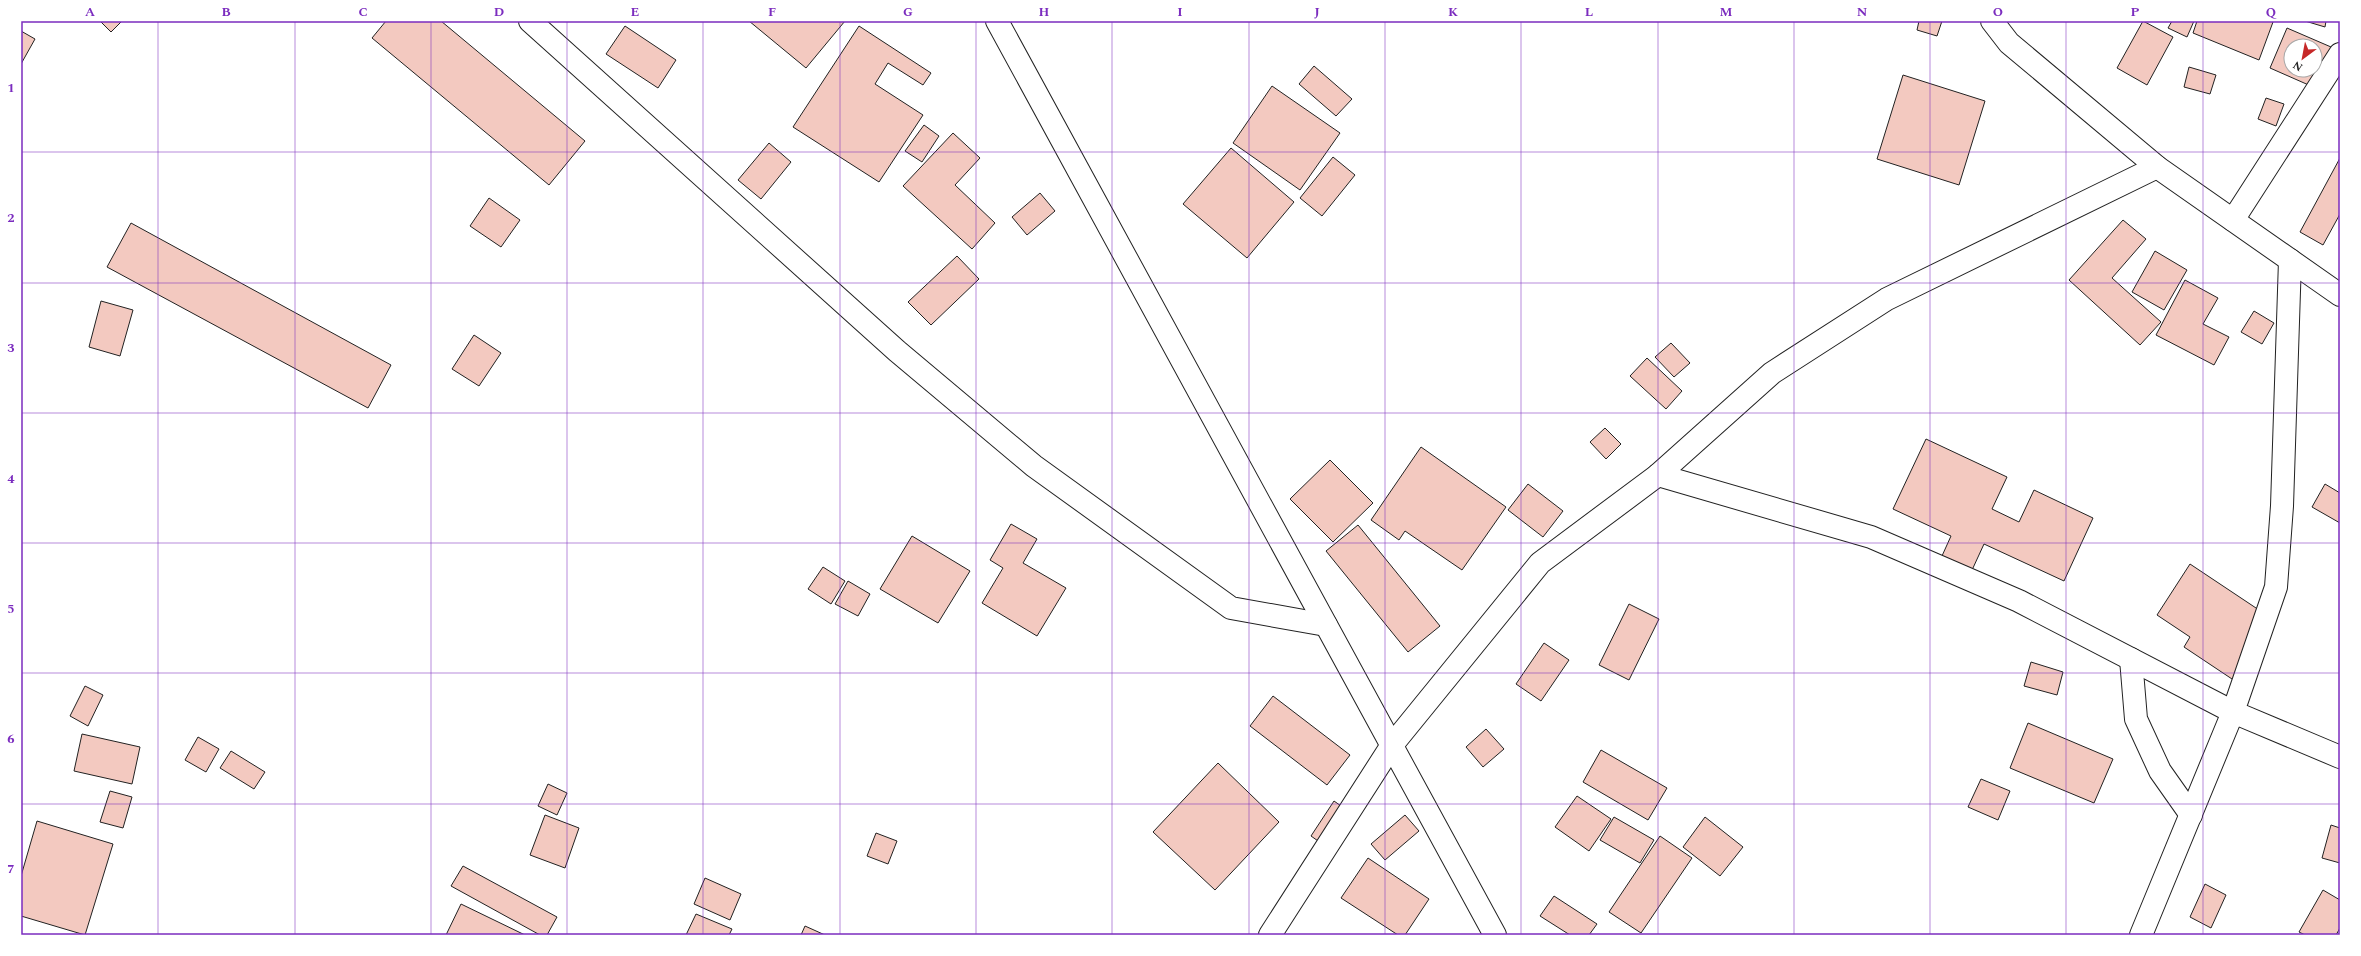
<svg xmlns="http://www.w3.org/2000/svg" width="2361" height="956" viewBox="0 0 2361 956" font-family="Spectral,serif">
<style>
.building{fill:#f3c9c0;stroke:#222;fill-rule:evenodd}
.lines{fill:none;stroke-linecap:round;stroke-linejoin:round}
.minor-casing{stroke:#222;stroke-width:24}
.minor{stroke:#fff;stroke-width:22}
.grid{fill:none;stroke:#7b2cbf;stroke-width:1;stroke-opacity:0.55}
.neatline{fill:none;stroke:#7b2cbf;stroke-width:1.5}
.grid-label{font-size:13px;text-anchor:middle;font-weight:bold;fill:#7b2cbf}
</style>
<rect width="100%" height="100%" fill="#fff"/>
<!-- building -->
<g class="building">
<polygon points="100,21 122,21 111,32"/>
<polygon points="386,21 441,21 585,141 549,185 372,38"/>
<polygon points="749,21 845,21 806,68"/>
<polygon points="1919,21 1942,21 1937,36 1917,30"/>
<polygon points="2143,21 2173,37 2147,85 2117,68"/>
<polygon points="2172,21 2194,21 2187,37 2168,28"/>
<polygon points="2197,21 2271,21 2273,22 2259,60 2193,33"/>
<polygon points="2305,21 2326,21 2325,27"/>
<polygon points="625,26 676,60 658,88 606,54"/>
<polygon points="859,26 931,73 923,85 888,63 875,84 923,115 879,182 793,127"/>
<path d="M 2287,28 L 2338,50 L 2320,90 L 2270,68 ZM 2291,46 L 2315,46 L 2315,70 L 2291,70 Z"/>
<polygon points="21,31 35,39 21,64"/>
<polygon points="1314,66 1352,99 1336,116 1299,84"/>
<polygon points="2189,67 2216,75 2210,94 2184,87"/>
<polygon points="1903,75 1985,101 1959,185 1877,159"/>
<polygon points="1272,86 1340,133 1300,190 1233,143"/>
<polygon points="2266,98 2284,104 2276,126 2258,119"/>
<polygon points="924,125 939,136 922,162 905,151"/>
<polygon points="953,133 980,158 955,185 995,223 972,249 903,186"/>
<polygon points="769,143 791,162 761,199 738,180"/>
<polygon points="1231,148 1294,202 1247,258 1183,204"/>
<polygon points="1333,157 1355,175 1322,216 1300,198"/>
<polygon points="2340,158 2340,214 2323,245 2300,232"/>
<polygon points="1040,193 1055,211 1027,235 1012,217"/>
<polygon points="489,198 520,220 501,247 470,226"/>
<polygon points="2123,220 2146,239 2112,278 2161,322 2140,345 2069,280"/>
<polygon points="131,223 391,365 368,408 107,267"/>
<polygon points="2155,251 2187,270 2164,310 2132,292"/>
<polygon points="957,256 979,279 931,325 908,302"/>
<polygon points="2185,280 2218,298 2203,324 2229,337 2214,365 2156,335"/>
<polygon points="101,301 133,310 120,356 89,347"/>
<polygon points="2254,311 2274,323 2262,344 2241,332"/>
<polygon points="474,335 501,353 479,386 452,369"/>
<polygon points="1671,343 1690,363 1674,377 1655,357"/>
<polygon points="1647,358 1682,391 1666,409 1630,376"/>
<polygon points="1605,428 1621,444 1606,459 1590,442"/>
<polygon points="1926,439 2007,477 1992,509 2019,522 2034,490 2093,518 2064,581 1984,544 1967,581 1937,567 1951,536 1893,509"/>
<polygon points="1421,447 1506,507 1462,570 1405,531 1399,540 1371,520"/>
<polygon points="1330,460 1373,503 1333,542 1290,499"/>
<polygon points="1528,484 1563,511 1543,537 1508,510"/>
<polygon points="2325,484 2340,493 2340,523 2312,507"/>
<polygon points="1011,524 1037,539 1023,563 1066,588 1037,636 982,603 1003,568 990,560"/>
<polygon points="1358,525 1440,626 1408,652 1326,551"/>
<polygon points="912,536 970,571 938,623 880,589"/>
<polygon points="2190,564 2274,620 2235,681 2184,647 2190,637 2157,615"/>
<polygon points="823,567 845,581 831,604 808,589"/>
<polygon points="848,581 870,594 858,616 835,604"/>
<polygon points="1629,604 1659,619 1629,680 1599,665"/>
<polygon points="1544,643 1569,660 1541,701 1516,684"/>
<polygon points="2031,662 2063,672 2057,695 2024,686"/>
<polygon points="85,686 103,695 88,726 70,716"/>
<polygon points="1273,696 1350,755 1327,785 1250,726"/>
<polygon points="2028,723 2113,759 2094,803 2010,768"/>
<polygon points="1486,729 1504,749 1483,767 1466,747"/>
<polygon points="82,734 140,747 132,784 74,771"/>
<polygon points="198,737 219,749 206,772 185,760"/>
<polygon points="1601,750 1667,788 1648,820 1583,782"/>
<polygon points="231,751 265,772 254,789 220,768"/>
<polygon points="1218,763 1279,822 1215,890 1153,832"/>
<polygon points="1981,779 2010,791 1998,820 1968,807"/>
<polygon points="548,784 567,793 557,815 538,806"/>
<polygon points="110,791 132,797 123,828 100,822"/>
<polygon points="1577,796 1611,819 1589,851 1555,827"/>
<polygon points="1334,801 1351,813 1328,848 1311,836"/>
<polygon points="545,815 579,828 565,868 530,855"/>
<polygon points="1405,815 1419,831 1385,860 1371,844"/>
<polygon points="1614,817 1654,840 1640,863 1600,840"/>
<polygon points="1705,817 1743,847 1720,876 1683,847"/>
<polygon points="37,821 113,844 85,935 21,916 21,876"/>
<polygon points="2331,825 2340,828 2340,863 2322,858"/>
<polygon points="876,833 897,841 888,864 867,856"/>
<polygon points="1660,836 1692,858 1641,933 1609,912"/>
<polygon points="1368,858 1429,899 1405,935 1398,935 1341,898"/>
<polygon points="463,866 557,917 547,935 540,935 451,886"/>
<polygon points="705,878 741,894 730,920 694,904"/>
<polygon points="2205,884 2226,895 2211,928 2190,917"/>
<polygon points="2323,890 2340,900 2340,928 2336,935 2305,935 2299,932"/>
<polygon points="1554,896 1597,924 1589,935 1570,935 1540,916"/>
<polygon points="461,904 525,935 446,935"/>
<polygon points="696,914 732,929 729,935 686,935"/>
<polygon points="805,926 825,935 801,935"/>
</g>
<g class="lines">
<defs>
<g id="minor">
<polyline points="530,21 897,351 1034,466 1231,608 1326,625"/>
<polyline points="997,21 1495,935"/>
<polyline points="1992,21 2009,43 2157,167 2340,295"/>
<polyline points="2233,220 2340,54"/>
<polyline points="2290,260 2282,506 2276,587 2233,712 2340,757"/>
<polyline points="1658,475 1871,537 2019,601 2233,712 2141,935"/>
<polyline points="2131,659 2136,719 2160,771 2191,815"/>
<polyline points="1270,935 1392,745 1540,563 1658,475 1772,373 1887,299 2157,167"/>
</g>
</defs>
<!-- minor casing -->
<use href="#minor" class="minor-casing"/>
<!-- minor -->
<use href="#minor" class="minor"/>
</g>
<!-- grid -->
<path class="grid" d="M 158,21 L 158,935M 295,21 L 295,935M 431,21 L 431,935M 567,21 L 567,935M 703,21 L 703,935M 840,21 L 840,935M 976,21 L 976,935M 1112,21 L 1112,935M 1249,21 L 1249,935M 1385,21 L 1385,935M 1521,21 L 1521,935M 1658,21 L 1658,935M 1794,21 L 1794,935M 1930,21 L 1930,935M 2066,21 L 2066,935M 2203,21 L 2203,935M 21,152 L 2340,152M 21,283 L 2340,283M 21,413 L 2340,413M 21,543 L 2340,543M 21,673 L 2340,673M 21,804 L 2340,804"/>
<!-- border -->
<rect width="2361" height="956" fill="none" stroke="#ffffff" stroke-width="44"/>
<!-- north arrow -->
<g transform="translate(2303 58) rotate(212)"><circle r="19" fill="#ffffff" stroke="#a7a7a7"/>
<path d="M0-3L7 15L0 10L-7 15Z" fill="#c62828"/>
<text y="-6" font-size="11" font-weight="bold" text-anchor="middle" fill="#222222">N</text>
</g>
<rect x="22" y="22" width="2317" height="912" class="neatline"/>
<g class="grid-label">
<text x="90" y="16">A</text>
<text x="226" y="16">B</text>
<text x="363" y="16">C</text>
<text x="499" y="16">D</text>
<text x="635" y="16">E</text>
<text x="772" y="16">F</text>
<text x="908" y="16">G</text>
<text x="1044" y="16">H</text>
<text x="1180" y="16">I</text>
<text x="1317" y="16">J</text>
<text x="1453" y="16">K</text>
<text x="1589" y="16">L</text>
<text x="1726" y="16">M</text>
<text x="1862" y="16">N</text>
<text x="1998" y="16">O</text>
<text x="2135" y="16">P</text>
<text x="2271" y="16">Q</text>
<text x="11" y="92">1</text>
<text x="11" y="222">2</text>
<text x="11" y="352">3</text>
<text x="11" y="483">4</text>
<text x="11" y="613">5</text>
<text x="11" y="743">6</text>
<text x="11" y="873">7</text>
</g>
</svg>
